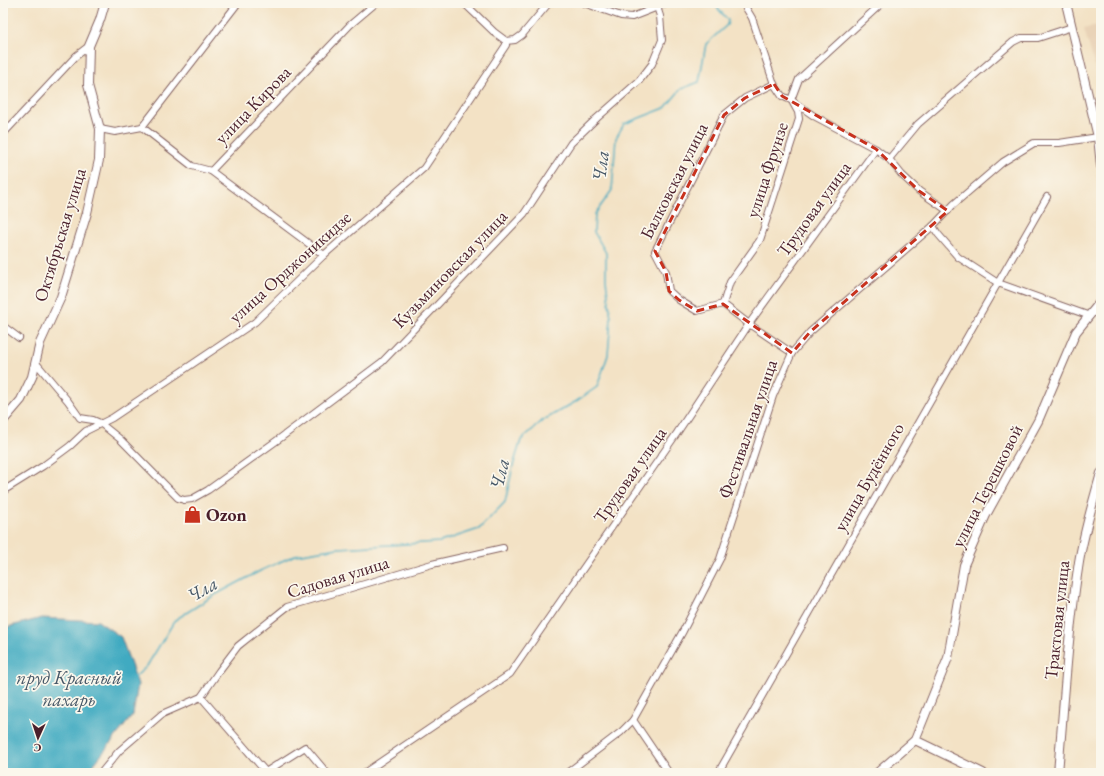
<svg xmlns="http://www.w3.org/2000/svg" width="1104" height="776" viewBox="0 0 1104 776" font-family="'EB Garamond',serif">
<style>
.built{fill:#e9d3b7}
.water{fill:#41aac1;stroke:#466476}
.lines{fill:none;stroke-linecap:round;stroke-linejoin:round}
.stream{stroke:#41aac1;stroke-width:1.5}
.minor-casing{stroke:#856361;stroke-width:8}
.tertiary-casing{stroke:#856361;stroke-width:10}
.minor{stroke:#fff;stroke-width:6}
.tertiary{stroke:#fff;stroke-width:8}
.marked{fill:none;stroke:#c8321e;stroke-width:3;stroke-dasharray:8 5;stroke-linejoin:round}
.labels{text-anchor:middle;stroke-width:3.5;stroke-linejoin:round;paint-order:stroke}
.street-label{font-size:18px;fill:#4a1f2b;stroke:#fbf7ec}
.poi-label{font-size:18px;font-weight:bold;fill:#4a1f2b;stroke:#fbf7ec;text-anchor:start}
.water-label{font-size:19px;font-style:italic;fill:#465767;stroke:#fbf7ec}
</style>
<rect width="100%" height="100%" fill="#fbf7ec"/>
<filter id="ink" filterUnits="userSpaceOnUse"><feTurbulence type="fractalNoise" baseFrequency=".025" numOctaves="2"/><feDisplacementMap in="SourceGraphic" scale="8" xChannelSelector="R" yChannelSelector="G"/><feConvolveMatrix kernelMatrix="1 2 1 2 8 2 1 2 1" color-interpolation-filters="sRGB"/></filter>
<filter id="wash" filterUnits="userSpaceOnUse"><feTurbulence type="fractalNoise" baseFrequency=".012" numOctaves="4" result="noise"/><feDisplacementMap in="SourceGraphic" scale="16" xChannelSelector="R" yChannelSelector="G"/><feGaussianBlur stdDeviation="0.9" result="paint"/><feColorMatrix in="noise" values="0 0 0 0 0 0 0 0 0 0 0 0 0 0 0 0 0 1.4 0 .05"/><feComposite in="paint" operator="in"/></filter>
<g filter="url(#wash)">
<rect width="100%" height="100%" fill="#f3e2c5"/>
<!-- built -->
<polygon class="built" points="1101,24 1101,86 1084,29"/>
<!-- water -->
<polygon class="water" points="42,618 98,621 121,637 138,684 133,715 87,773 3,773 3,628"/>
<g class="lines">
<!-- stream -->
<polyline class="stream" points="135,677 147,666 175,620 213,596 260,571 295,555 338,548 440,542 479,529 505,502 513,466 521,440 542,421 575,402 597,387 608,355 611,318 606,280 606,253 594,232 595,214 612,190 616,138 624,124 665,108 681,89 699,82 706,44 727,25 728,20 713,3"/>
</g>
</g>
<g filter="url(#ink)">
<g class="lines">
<defs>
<g id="minor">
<polyline points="464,3 494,32 506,41 515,40 522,35 548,4 550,3"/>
<polyline points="584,3 621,16 632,17 668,3"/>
<polyline points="743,3 752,18 774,84 782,96 791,100 814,116 876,149 889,159 902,175 919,191 948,211"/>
<polyline points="774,84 745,98 724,115 655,251 666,272 669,291 679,300 697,311 723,304 749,324 792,353"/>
<polyline points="791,100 799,79 882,3"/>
<polyline points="142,127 192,166 211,171 350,25 376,3"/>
<polyline points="100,129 115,132 142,127 238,3"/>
<polyline points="3,134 76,56 89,46"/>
<polyline points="889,159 918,124 1013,42 1021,38 1038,38 1072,27"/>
<polyline points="211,171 324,255"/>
<polyline points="933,226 938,234 958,257 998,283 1090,316"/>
<polyline points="723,304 730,282 760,240 799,119 798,112 793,103"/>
<polyline points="3,326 19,338"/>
<polyline points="36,363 68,401 80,418 93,420 100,423 120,439 178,498 184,500 192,499 208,490 279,439 382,362 438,304 524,214 571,143 597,118 639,81 652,64 662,40 660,16 657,7"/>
<polyline points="3,491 43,466 70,446 86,431 112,418 255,322 324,255 424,168 506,45 506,41"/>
<polyline points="201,697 265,771"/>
<polyline points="633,720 669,773"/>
<polyline points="101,773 119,751 162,714 201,697 219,671 238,646 287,607 432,564 503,548"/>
<polyline points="264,773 305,747 327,773"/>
<polyline points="364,773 510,674 677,433 749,324 876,149"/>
<polyline points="567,773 621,732 633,720 683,631 720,559 773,396 792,353 810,332 933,226 954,204 1003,162 1034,143 1059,143 1098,137"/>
<polyline points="718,773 1047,197"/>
</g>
<g id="tertiary">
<polyline points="1066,3 1098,137 1101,166"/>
<polyline points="3,421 21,400 32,377 40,343 61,297 87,213 99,160 100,129 88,85 89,46 100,20 105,3"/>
<polyline points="915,740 983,773"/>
<polyline points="877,773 915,740 948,658 964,565 986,515 1038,421 1076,332 1101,301"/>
<path d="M 1058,773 C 1064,703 1068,631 1079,562 C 1084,532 1093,502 1101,473"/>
</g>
</defs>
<!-- minor casing -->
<use href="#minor" class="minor-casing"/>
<!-- tertiary casing -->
<use href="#tertiary" class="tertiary-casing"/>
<!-- minor -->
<use href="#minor" class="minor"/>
<!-- tertiary -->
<use href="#tertiary" class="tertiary"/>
</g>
</g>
<!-- marked area -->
<path class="marked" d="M 774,84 L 782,96 L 876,149 L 919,191 L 948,211 L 810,332 L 792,353 L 723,304 L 697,311 L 679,300 L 669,291 L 666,272 L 655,251 L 724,115 L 745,98 Z"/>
<!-- icons -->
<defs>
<symbol id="shop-bare" viewBox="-9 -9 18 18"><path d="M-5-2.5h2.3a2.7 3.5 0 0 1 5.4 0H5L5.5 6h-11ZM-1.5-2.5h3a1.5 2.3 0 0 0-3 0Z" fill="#c8321e" stroke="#fbf7ec" stroke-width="2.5" paint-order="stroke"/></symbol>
</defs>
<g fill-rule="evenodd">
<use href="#shop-bare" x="180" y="502" width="25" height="25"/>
</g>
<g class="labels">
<!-- street labels -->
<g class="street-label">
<text transform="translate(253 105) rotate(-46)" y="6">улица Кирова</text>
<text transform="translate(767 170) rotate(-72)" y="6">улица Фрунзе</text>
<text transform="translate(674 181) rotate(-63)" y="6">Балковская улица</text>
<text transform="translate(814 209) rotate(-54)" y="6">Трудовая улица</text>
<text transform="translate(60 235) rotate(-73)" y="6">Октябрьская улица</text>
<text transform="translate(290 267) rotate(-42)" y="6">улица Орджоникидзе</text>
<text transform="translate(450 269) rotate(-46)" y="6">Кузьминовская улица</text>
<text transform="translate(748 429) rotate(-71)" y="6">Фестивальная улица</text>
<text transform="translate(630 475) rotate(-55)" y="6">Трудовая улица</text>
<text transform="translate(869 477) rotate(-60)" y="6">улица Будённого</text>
<text transform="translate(987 486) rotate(-63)" y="6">улица Терешковой</text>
<text transform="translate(338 577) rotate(-17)" y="6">Садовая улица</text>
<text transform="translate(1057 620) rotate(-84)" y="6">Трактовая улица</text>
</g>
<!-- poi labels -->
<g class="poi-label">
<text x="206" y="521">Ozon</text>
</g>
<!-- water labels -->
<g class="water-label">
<text transform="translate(600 166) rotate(-83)" y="7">Чла</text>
<text transform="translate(499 474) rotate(-76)" y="7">Чла</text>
<text transform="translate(202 589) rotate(-30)" y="7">Чла</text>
<text x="69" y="684">пруд Красный<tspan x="69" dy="22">пахарь</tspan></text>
</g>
</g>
<!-- margin -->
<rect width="1104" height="776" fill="none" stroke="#fbf7ec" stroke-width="16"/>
<!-- north arrow -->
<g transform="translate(38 738) rotate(183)" stroke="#fbf7ec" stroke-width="3" paint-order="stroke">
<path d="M0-3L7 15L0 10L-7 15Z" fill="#4a1f2b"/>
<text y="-6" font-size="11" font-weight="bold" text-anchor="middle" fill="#4a1f2b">С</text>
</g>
</svg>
